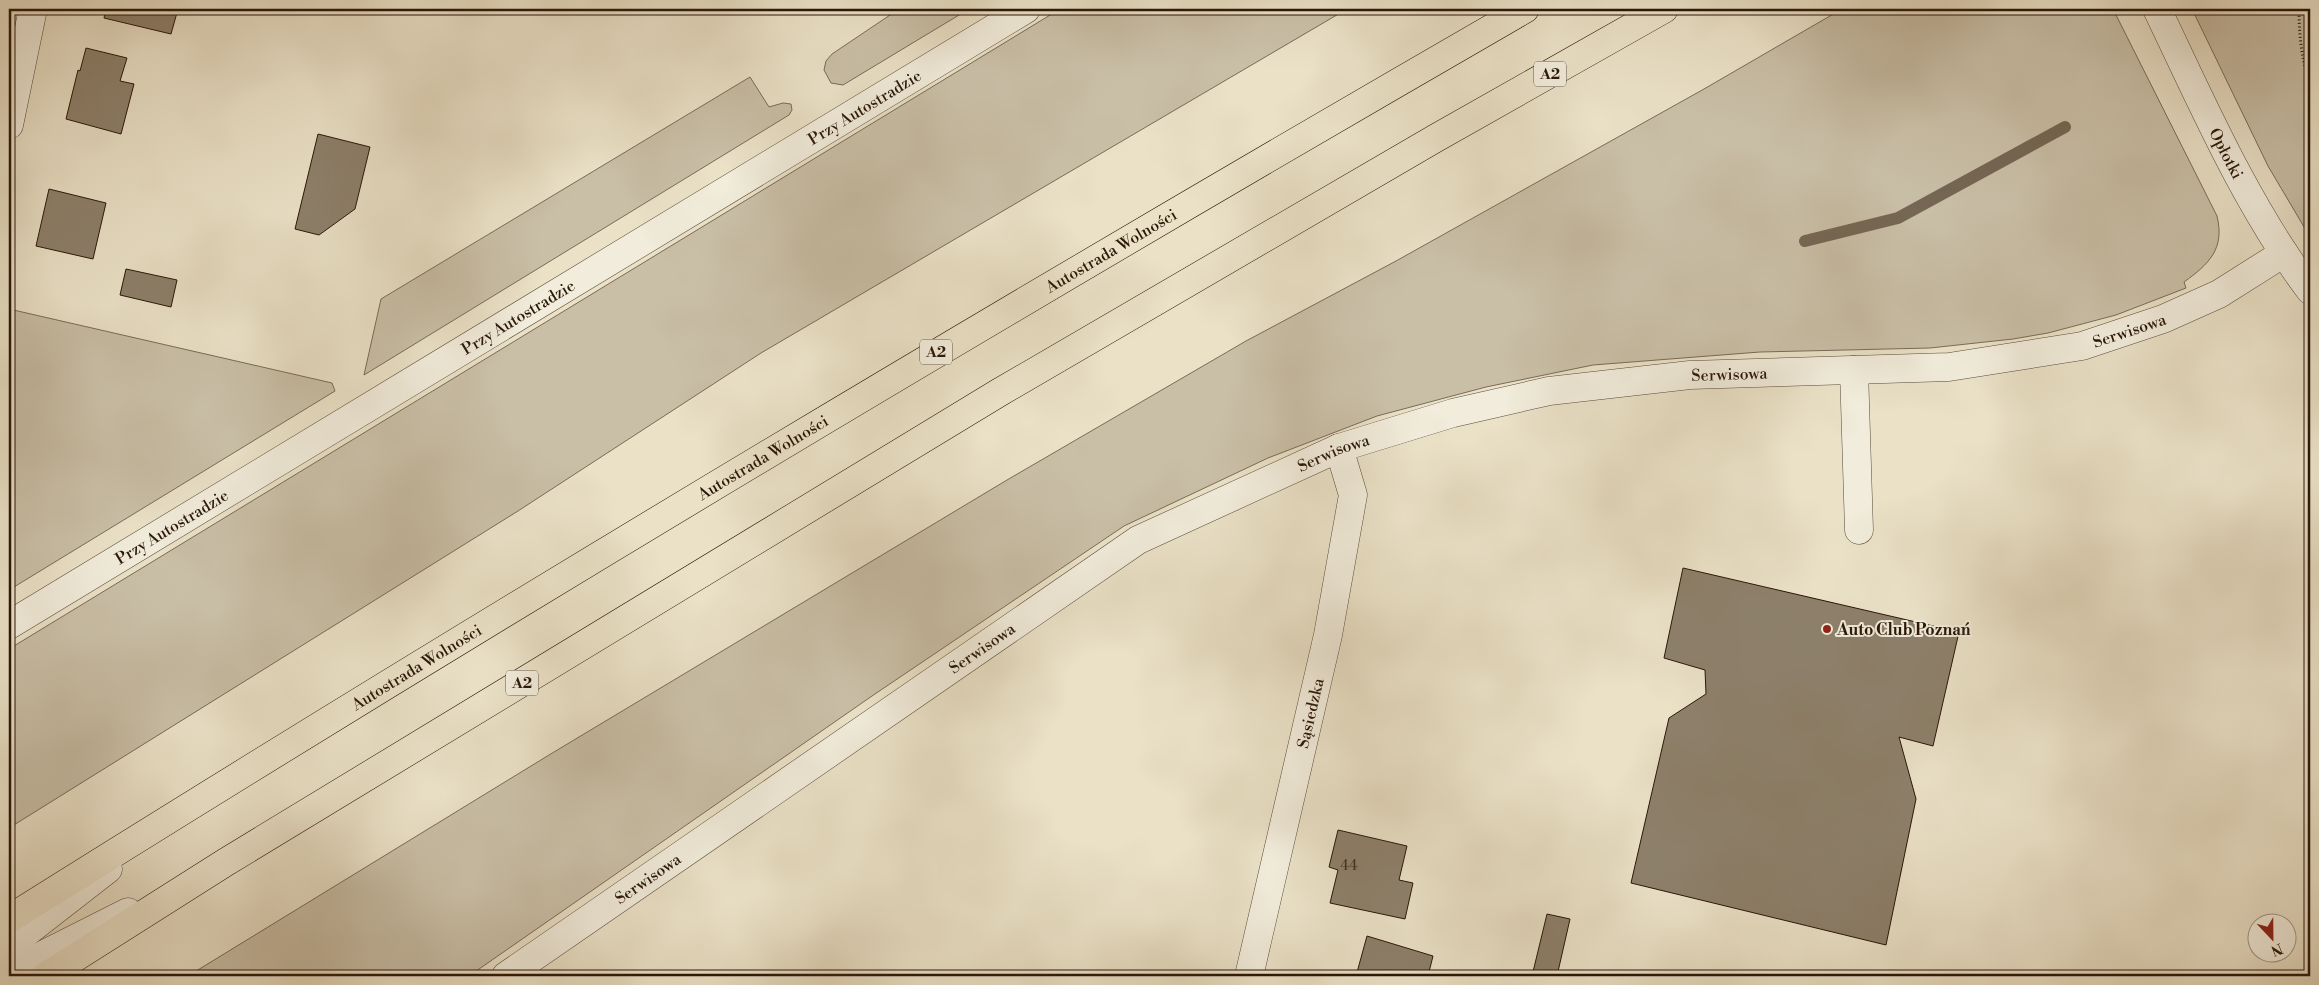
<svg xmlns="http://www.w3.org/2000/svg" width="2319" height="985" viewBox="0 0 2319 985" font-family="'Libre Bodoni',serif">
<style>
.green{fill:#c9bfa7;stroke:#796b58}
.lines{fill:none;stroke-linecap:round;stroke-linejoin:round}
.stream{stroke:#756754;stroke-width:12}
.building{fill:#8d806b;stroke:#291708}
.minor-casing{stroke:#594a38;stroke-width:29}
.highway-casing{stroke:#291708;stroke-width:29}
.path{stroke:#291708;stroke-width:3;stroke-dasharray:1 2.5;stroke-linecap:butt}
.minor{stroke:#f1ecdb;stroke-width:28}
.highway{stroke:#eae1c7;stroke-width:28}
.poi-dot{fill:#8f2418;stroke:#f1ecdb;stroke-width:2}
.labels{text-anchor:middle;stroke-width:4;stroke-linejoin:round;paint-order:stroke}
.number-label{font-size:14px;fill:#423121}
.shield{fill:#f1ecdb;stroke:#655747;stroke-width:1}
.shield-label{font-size:15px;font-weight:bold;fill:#291708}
.street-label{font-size:16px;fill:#291708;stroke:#f1ecdb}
.poi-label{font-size:16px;font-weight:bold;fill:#291708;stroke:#f1ecdb;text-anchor:start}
</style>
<rect width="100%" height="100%" fill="#eae1c7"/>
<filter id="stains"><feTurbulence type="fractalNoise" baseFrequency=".004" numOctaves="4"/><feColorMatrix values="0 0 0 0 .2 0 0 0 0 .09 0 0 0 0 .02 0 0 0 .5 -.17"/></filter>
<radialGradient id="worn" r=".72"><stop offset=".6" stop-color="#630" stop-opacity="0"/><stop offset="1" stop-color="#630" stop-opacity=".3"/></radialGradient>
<!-- green -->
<g class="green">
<polygon points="899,9 969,9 843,85 831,83 824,70 826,61 832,54"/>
<polygon points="1060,9 1347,9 761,353 518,511 9,828 9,649"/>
<path d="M 1842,9 L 2113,9 L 2217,216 C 2225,249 2209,264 2184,282 L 2186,288 L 2116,315 L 2048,333 L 2013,339 L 1930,348 L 1760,352 L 1593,365 L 1486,387 L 1377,416 L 1268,458 L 1124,526 L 872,696 L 469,976 L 188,976 L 549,755 L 1007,480 L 1246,341 L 1396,261 L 1704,89 Z"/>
<polygon points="2192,9 2310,9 2310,237 2268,166"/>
<polygon points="750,77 769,107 783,103 791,104 792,110 789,115 364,375 381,299"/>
<polygon points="9,309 332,383 335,391 9,590"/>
</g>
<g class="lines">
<!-- stream -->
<polyline class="stream" points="1805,241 1898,218 2065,127"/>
</g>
<!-- building -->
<g class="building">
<polygon points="106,9 178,9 171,34 104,18"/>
<polygon points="86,48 127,58 120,81 134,84 121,134 66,119 78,70 80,71"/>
<polygon points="318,134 370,147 355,209 319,235 295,229"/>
<polygon points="49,189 106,203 93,259 36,246"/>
<polygon points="126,269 177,280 171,307 120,295"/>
<polygon points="1683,568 1959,632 1933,746 1899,737 1916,799 1886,945 1631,883 1669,718 1706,694 1705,670 1664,658"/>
<polygon points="1338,830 1407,846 1399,880 1413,883 1405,919 1330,903 1338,870 1329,867"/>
<polygon points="1547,914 1570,919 1557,976 1532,976"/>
<polygon points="1367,936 1433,956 1428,976 1356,976"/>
</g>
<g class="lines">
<defs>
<g id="minor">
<path id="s1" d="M 2157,9 C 2203,105 2246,205 2310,290"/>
<polyline points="9,125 33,9"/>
<polyline points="1854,370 1859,530"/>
<path id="s2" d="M 9,625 L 1026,9"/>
<polyline points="9,946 108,869"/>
<polyline points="9,972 128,912"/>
<path id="s3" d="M 506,976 L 1138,540 L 1339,448 L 1453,413 L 1549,391 L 1690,375 L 1949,367 L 2082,346 L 2163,319 L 2219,294 L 2284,253"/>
<path id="s4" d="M 1249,976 L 1328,635 L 1353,495 L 1339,448"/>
</g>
<g id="highway">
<path id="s5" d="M 9,919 C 508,606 1014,304 1525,9"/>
<polyline points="46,976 226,862 1000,392 1436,138 1664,9"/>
</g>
</defs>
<!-- minor casing -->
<use href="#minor" class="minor-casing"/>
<!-- highway casing -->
<use href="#highway" class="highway-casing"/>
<!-- path -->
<path class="path" d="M 2299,9 C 2299,32 2301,60 2310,81"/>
<!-- minor -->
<use href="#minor" class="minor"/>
<!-- highway -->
<use href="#highway" class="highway"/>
</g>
<!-- markers -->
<circle class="poi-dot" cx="1827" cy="629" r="5"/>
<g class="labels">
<!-- number labels -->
<g class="number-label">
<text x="1349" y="870">44</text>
</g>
<!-- shield labels -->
<g class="shield">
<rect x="1534" y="61.5" width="32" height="25" rx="4"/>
<rect x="920" y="339.5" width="32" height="25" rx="4"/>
<rect x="506" y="670.5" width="32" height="25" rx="4"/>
</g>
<g class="shield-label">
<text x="1550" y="79">A2</text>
<text x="936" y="357">A2</text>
<text x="522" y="688">A2</text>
</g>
<!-- street labels -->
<g class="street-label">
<text dy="6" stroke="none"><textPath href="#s2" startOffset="1000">Przy Autostradzie</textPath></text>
<text dy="6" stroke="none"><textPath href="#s1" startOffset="160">Opłotki</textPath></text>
<text dy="6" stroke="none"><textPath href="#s5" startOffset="1289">Autostrada Wolności</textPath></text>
<text dy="6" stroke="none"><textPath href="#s2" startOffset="595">Przy Autostradzie</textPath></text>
<text dy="6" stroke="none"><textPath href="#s3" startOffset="1792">Serwisowa</textPath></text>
<text dy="6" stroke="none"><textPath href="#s3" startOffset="1388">Serwisowa</textPath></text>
<text dy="6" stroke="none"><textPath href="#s3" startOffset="982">Serwisowa</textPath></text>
<text dy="6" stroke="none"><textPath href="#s5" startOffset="884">Autostrada Wolności</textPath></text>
<text dy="6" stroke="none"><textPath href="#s2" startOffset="190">Przy Autostradzie</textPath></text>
<text dy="6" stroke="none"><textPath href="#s3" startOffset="578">Serwisowa</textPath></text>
<text dy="6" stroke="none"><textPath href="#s5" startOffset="479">Autostrada Wolności</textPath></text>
<text dy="6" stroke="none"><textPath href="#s4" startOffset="270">Sąsiedzka</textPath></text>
<text dy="6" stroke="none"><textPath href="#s3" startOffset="172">Serwisowa</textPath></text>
</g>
<!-- poi labels -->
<g class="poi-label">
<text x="1837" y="635">Auto Club Poznań</text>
</g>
</g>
<!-- margin -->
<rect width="2319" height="985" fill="none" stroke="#eae1c7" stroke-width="30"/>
<rect x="10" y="10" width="2299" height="965" fill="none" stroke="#291708" stroke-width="2.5"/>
<rect x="15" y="15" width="2289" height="955" fill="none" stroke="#291708"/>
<!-- north arrow -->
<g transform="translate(2272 938) rotate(158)"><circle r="24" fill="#f1ecdb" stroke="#a19787"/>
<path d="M0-4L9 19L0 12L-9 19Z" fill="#8f2418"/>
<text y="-8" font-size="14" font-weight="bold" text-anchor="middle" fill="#291708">N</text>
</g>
<rect width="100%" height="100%" filter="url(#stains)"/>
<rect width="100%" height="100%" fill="url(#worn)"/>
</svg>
